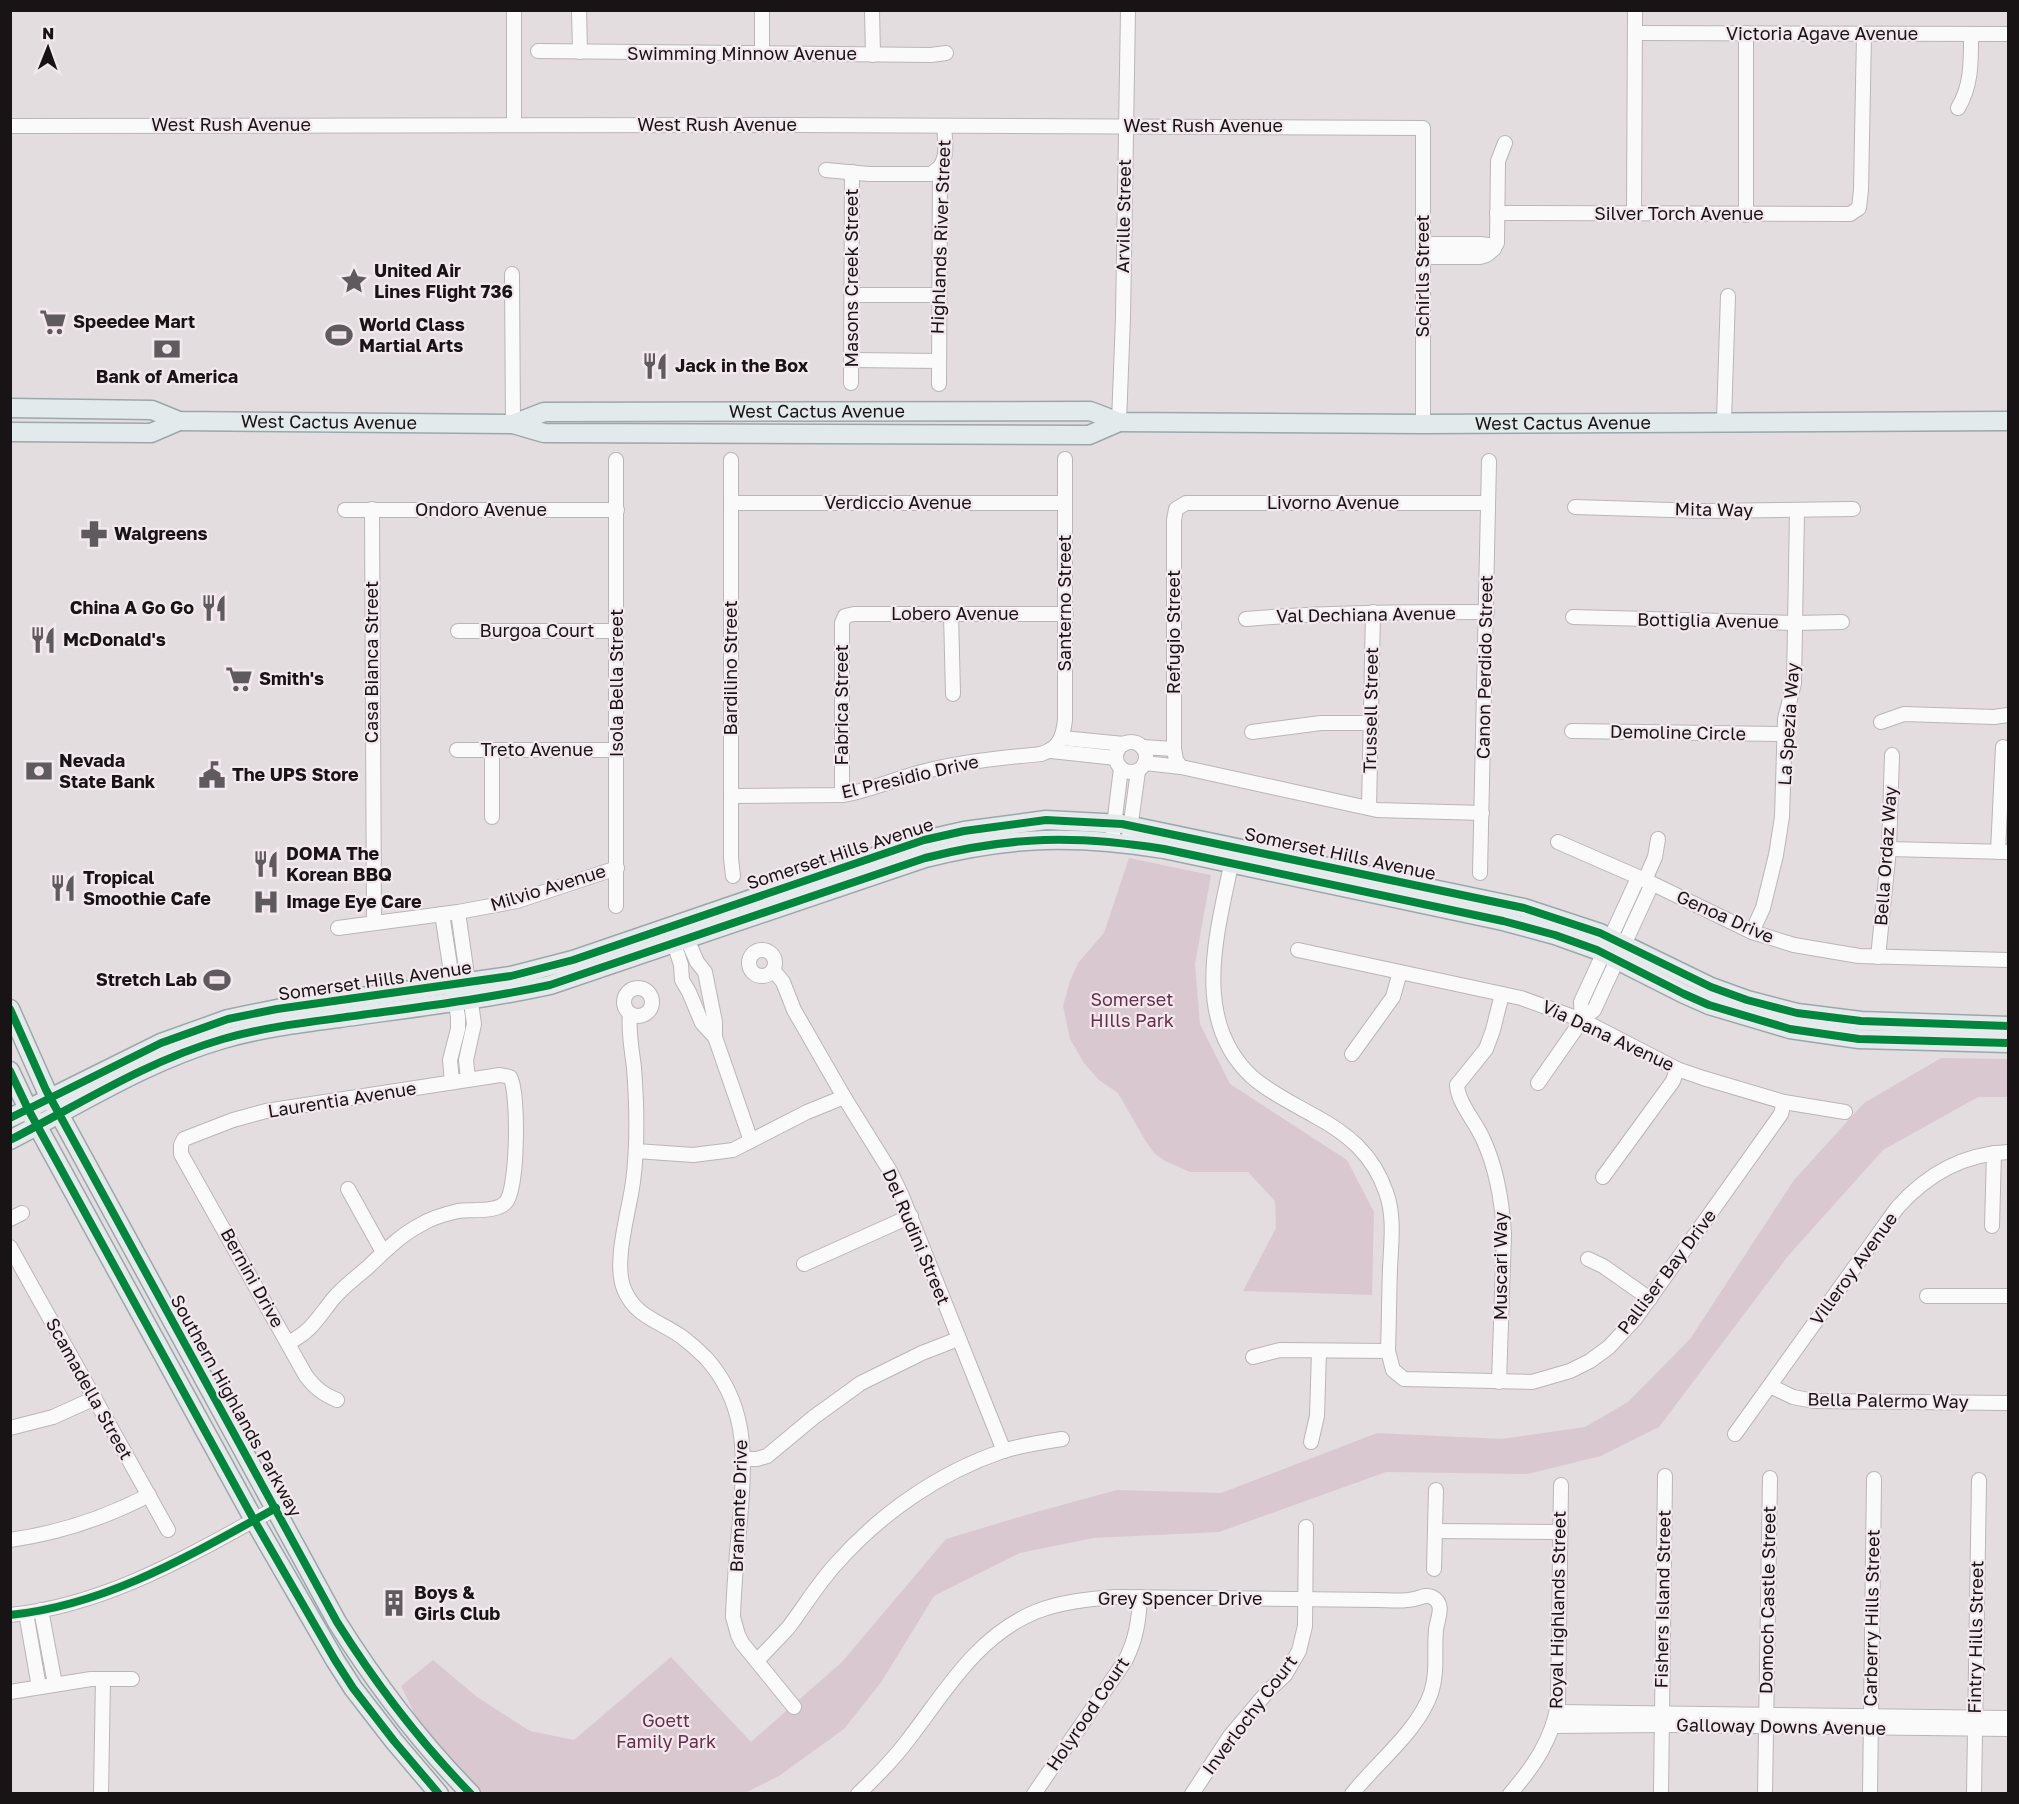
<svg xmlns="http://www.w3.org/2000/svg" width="2019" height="1804" viewBox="0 0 2019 1804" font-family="'Golos Text',sans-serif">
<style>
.green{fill:#d9c8d0}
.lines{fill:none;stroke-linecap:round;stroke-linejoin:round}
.minor-casing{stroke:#bab5b8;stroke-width:16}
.major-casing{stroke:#9ca7aa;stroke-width:21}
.minor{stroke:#fbfafa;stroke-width:14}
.major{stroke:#e3eaeb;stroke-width:18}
.cycleway-casing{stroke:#f3e8ed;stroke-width:11}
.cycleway{stroke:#00873e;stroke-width:8}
.labels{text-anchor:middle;stroke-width:4.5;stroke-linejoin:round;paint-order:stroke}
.street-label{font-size:18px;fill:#181416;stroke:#f3e8ed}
.poi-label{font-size:18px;font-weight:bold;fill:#181416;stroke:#f3e8ed;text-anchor:start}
.park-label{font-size:18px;fill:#64304c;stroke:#f3e8ed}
</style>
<rect width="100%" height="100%" fill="#e3dde0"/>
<!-- green -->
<g class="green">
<polygon points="1129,858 1211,875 1195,964 1200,1024 1230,1084 1347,1160 1374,1212 1372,1295 1243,1291 1276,1228 1275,1201 1248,1172 1190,1172 1165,1161 1154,1153 1145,1140 1118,1093 1099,1080 1084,1063 1070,1039 1063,1006 1070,981 1078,963 1104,933"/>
<polygon points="1941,1058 2008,1059 2008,1097 1978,1097 1883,1150 1788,1256 1659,1427 1601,1456 1527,1474 1386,1472 1219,1532 1093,1538 1020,1553 934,1596 882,1681 844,1729 779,1776 745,1793 475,1793 430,1745 401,1686 433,1660 477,1697 530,1731 574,1740 671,1657 751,1742 842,1662 946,1539 1029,1514 1117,1490 1221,1493 1377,1433 1502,1439 1585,1427 1628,1402 1690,1339 1794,1180 1864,1103"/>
</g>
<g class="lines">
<defs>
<g id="minor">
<polyline points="514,10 514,125"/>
<polyline points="579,10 580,52"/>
<polyline points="872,10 873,55"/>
<polyline points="1635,33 2008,34"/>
<polyline points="538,51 931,55 946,53"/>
<polyline points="762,54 762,10"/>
<path d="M 1958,108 C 1972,85 1971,60 1971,34"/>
<polyline points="10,126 792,125 1423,128 1423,424"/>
<polyline points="826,170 869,174 931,174 940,167"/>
<polyline points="1497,213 1850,214 1859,208 1861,190 1864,34"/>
<polyline points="1634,214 1635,10"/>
<polyline points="1746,215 1746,33"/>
<polyline points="1423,244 1480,244 1488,245 1494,249"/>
<path d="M 1423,257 L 1480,257 C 1489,255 1492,251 1497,243 L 1498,161 L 1505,143"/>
<polyline points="512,274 513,424"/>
<polyline points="852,295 939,295"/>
<polyline points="852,360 939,361"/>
<polyline points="851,383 852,172"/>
<path d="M 939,384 L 940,167 C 948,155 945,140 944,126"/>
<polyline points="1724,421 1728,296"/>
<polyline points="1119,422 1123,317 1128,10"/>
<polyline points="616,460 616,906"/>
<polyline points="731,460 731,858 733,876"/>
<polyline points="731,503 1065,503"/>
<polyline points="1575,507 1702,511 1853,509"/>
<polyline points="372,509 374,923"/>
<polyline points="345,510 617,510"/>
<polyline points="951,614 953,694"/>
<polyline points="1573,617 1795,623 1842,622"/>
<path d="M 1246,619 C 1326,612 1406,612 1487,612"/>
<polyline points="458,631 617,631"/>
<polyline points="1881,722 1904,714 1994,717 2008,715"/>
<polyline points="1572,731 1785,734"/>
<polyline points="1252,732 1321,723 1371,723"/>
<polyline points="1062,738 1124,744"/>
<circle cx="1131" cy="757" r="15"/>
<polyline points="1142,747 1174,749"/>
<polyline points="457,750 617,750"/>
<polyline points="1051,751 1116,758"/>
<polyline points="1145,763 1181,767"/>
<polyline points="842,795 842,623 845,616 854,614 1066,614"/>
<path d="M 731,796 L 842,795 C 868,791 892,780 918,773 C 958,762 1000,758 1041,754 C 1059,748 1063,738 1065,720 L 1065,459"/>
<polyline points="1369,808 1373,612"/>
<polyline points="1482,813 1377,810 1181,767 1176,760 1174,749 1174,520 1176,509 1186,503 1488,503"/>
<polyline points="492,817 492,750"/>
<polyline points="1112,842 1121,768"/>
<polyline points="1558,842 1645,880 1752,932 1794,945 1859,956 2008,960"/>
<polyline points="1128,844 1138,771"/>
<polyline points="1889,849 2008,852"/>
<polyline points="1998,852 2003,747"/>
<path d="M 1233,855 C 1219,927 1189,1017 1251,1076 C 1269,1092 1292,1103 1313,1115 C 1347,1133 1373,1154 1386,1192 C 1395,1216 1391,1244 1390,1269 C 1389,1296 1389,1324 1388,1351 L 1393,1370 L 1404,1379 L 1532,1382 L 1570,1371 L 1590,1361 L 1609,1347 L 1635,1319 L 1781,1114 L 1784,1102"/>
<polyline points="1480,873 1489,461"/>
<polyline points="1645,880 1655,857 1658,839"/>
<polyline points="458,912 474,1024 466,1060 468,1079"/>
<polyline points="442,914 458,1017 458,1029 450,1060 452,1082"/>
<polyline points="338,928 458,912 517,901 617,868"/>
<polyline points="682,932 687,939 697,962 705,972 715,1022 715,1037 751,1141"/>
<polyline points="1752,932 1763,908 1776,855 1782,817 1785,719 1794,683 1797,511"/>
<polyline points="674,936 674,943 681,965 682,980 689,992 702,1023 715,1037"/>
<circle cx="762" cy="963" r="13"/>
<polyline points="1298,950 1521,998 1582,1020 1677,1069 1703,1078 1784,1102 1845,1112"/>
<polyline points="1878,957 1889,849 1892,755"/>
<polyline points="773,970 783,982 794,1010 844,1097 890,1171 902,1196 1004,1451"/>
<circle cx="638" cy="1002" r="14"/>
<path d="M 630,1014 C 628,1032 632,1050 634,1068 C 637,1106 638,1144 633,1182 C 629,1212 613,1262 624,1289 C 635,1317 660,1321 682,1337 C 690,1343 699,1351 706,1358 C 746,1403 745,1451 741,1508 C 738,1544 734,1580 733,1617 L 738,1635 L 742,1643 L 794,1707"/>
<polyline points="1582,1020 1581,1002 1638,878"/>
<polyline points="1352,1054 1393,997 1400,972"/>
<polyline points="1538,1083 1582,1020 1594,1010 1652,884"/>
<polyline points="636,1151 693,1155 733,1150 807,1112 844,1097"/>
<polyline points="1603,1177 1673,1081 1677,1069"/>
<polyline points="348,1189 383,1252"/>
<polyline points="10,1219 22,1213"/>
<polyline points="1992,1226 1994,1153"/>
<polyline points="10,1247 168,1530"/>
<polyline points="1588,1259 1603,1266 1650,1299"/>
<polyline points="804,1264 911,1216"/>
<polyline points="1927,1296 2008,1296"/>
<path d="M 288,1343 C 312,1331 317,1319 333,1299 C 342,1288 355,1278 367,1268 C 383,1253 399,1236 420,1225 C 431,1218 445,1214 458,1211 C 471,1209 497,1213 506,1202 C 518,1188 519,1091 510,1077 L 500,1075 L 266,1111 L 233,1120 L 184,1139 L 181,1145 L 181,1154 L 306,1376 C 315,1388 323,1394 337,1400"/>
<polyline points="1253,1357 1280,1350 1388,1351"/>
<path d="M 1499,1382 L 1504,1234 C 1502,1200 1497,1169 1483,1139 C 1475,1121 1458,1103 1457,1085 L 1486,1049 L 1493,1030 L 1502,994"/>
<polyline points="1770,1386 1793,1397 1814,1401 2008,1403"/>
<polyline points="10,1428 53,1417 95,1398"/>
<path d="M 1735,1434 L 1897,1208 C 1927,1174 1963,1154 2008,1152"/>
<polyline points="1311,1442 1317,1416 1319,1351"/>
<polyline points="744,1459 757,1459 767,1456 814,1417 861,1383 922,1353 958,1339"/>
<polyline points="1435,1531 1560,1532"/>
<path d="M 10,1540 C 59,1533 105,1518 149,1495"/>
<polyline points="1434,1569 1436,1490"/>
<polyline points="41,1610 55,1684"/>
<polyline points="26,1613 39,1687"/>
<path d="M 10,1615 C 108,1605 192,1554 276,1508"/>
<path d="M 757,1661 C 767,1650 778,1639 788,1628 C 804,1607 817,1585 835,1565 C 880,1514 938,1473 1003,1451 C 1022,1445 1042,1442 1062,1439"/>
<polyline points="10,1692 91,1679 132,1679"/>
<polyline points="1557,1712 2008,1718"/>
<polyline points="1554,1726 1661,1725 2008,1729"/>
<polyline points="101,1794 103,1679"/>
<path d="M 858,1794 C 876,1777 893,1760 908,1740 C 945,1692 976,1637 1035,1612 C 1060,1602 1088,1599 1115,1597 L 1378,1600 C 1389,1600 1403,1602 1414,1599 C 1420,1598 1426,1594 1432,1597 C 1446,1604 1437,1619 1436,1630 C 1434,1651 1438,1672 1431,1693 C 1418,1731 1377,1762 1352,1794"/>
<path d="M 1034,1794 L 1125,1661 C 1136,1640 1139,1620 1140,1597"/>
<polyline points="1192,1794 1230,1736 1268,1691 1285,1675 1299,1651 1305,1626 1306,1527"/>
<path d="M 1510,1794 C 1534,1766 1552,1740 1558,1704 L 1561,1485"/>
<polyline points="1661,1794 1665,1476"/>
<polyline points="1765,1794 1770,1478"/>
<polyline points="1870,1794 1874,1479"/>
<polyline points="1974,1794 1979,1480"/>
</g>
<g id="major">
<path id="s1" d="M 10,408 L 152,410 L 179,421 L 513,424 L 544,433 L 1089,435 L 1119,422"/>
<path id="s2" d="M 513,424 L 544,412 L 1090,411 L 1119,422 L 1423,424 L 2008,421"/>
<polyline points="10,432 151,433 179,421"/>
<path d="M 10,1009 L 46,1090 L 337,1622 C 376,1684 419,1741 471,1794"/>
<polyline points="10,1071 28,1109 254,1520 335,1660 353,1688 394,1741 439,1794"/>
<polyline points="10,1118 161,1043 228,1019 277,1009 511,976 573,960 924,840 964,831 1046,820 1122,824 1524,908 1600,933 1711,987 1747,1000 1797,1013 1861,1021 2008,1026"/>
<path d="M 10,1140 C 80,1104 147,1061 223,1039 C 261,1028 301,1023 339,1018 C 410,1008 481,1000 550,985 L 925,858 C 1012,836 1076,835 1164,849 L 1503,921 L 1555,935 L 1597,950 L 1684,994 L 1709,1005 L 1790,1029 L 1859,1039 L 2008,1043"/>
</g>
</defs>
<!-- minor casing -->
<use href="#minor" class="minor-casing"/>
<!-- major casing -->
<use href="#major" class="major-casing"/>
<!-- minor -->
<use href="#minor" class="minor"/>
<!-- major -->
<use href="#major" class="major"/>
<defs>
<g id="cycleway">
<path d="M 10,1009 L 46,1090 L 337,1622 C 376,1684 419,1741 471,1794"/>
<polyline points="10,1071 28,1109 254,1520 335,1660 353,1688 394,1741 439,1794"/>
<polyline points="10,1118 161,1043 228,1019 277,1009 511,976 573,960 924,840 964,831 1046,820 1122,824 1524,908 1600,933 1711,987 1747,1000 1797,1013 1861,1021 2008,1026"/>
<path d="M 10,1140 C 80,1104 147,1061 223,1039 C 261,1028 301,1023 339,1018 C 410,1008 481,1000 550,985 L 925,858 C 1012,836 1076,835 1164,849 L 1503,921 L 1555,935 L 1597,950 L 1684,994 L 1709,1005 L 1790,1029 L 1859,1039 L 2008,1043"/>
<path d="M 10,1615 C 108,1605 192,1554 276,1508"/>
</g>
</defs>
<!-- cycleway casing -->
<use href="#cycleway" class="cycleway-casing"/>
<!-- cycleway -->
<use href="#cycleway" class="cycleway"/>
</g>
<!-- icons -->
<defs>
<symbol id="sight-bare" viewBox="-9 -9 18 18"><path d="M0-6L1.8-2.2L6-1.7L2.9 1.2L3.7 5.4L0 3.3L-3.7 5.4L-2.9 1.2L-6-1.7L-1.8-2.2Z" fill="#5f5a5d" stroke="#f3e8ed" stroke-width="2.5" paint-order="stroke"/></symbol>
<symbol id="supermarket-bare" viewBox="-9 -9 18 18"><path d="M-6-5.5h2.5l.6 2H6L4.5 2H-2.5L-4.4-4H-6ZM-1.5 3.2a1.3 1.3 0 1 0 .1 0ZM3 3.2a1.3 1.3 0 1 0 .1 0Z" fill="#5f5a5d" stroke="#f3e8ed" stroke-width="2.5" paint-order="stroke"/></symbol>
<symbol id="stadium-bare" viewBox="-9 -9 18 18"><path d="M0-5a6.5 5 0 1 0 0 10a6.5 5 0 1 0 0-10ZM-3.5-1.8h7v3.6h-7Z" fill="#5f5a5d" stroke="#f3e8ed" stroke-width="2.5" paint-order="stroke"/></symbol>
<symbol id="bank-bare" viewBox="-9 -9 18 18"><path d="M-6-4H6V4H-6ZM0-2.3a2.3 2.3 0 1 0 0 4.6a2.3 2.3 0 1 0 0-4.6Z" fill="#5f5a5d" stroke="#f3e8ed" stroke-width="2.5" paint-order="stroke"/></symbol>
<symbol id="restaurant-bare" viewBox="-9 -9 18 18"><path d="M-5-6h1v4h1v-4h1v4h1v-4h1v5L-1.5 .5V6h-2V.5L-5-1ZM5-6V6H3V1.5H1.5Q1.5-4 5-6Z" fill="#5f5a5d" stroke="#f3e8ed" stroke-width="2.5" paint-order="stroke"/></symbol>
<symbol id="pharmacy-bare" viewBox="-9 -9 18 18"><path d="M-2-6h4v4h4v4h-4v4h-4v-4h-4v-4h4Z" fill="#5f5a5d" stroke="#f3e8ed" stroke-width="2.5" paint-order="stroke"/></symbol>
<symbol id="civic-bare" viewBox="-9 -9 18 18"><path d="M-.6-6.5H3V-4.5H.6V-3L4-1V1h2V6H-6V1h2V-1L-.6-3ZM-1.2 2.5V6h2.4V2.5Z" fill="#5f5a5d" stroke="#f3e8ed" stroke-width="2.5" paint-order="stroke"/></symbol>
<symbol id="hospital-bare" viewBox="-9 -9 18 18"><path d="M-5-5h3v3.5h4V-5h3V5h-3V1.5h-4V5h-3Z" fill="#5f5a5d" stroke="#f3e8ed" stroke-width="2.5" paint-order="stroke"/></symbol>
<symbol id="building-bare" viewBox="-9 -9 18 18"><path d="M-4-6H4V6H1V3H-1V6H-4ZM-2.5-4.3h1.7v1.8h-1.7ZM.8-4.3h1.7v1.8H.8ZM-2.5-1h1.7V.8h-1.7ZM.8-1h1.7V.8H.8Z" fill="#5f5a5d" stroke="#f3e8ed" stroke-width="2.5" paint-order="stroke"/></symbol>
</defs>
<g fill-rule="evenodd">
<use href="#sight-bare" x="335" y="262" width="38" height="38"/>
<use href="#supermarket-bare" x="34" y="303" width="38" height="38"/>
<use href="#stadium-bare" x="320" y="316" width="38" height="38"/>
<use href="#bank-bare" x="148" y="330" width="38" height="38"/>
<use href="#restaurant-bare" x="636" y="347" width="38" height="38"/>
<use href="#pharmacy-bare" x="75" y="515" width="38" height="38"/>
<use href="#restaurant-bare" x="195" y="589" width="38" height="38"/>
<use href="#restaurant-bare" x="24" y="621" width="38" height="38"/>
<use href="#supermarket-bare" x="220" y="660" width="38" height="38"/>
<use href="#bank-bare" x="20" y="752" width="38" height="38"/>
<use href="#civic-bare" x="193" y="756" width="38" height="38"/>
<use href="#restaurant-bare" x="247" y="845" width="38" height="38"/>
<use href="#restaurant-bare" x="44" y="869" width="38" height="38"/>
<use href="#hospital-bare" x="247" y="883" width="38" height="38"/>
<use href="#stadium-bare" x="198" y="961" width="38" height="38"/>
<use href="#building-bare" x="375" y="1584" width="38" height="38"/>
</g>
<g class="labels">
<!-- street labels -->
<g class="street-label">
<text x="1822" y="40">Victoria Agave Avenue</text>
<text x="742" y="60">Swimming Minnow Avenue</text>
<text x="231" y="131">West Rush Avenue</text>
<text x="717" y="131">West Rush Avenue</text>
<text x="1203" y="132">West Rush Avenue</text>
<text x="1679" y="220">Silver Torch Avenue</text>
<text transform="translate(1124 216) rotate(-89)" y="6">Arville Street</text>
<text transform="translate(941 237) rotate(-88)" y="6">Highlands River Street</text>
<text transform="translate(1423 276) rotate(-90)" y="6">Schirlls Street</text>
<text transform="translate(852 278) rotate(-90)" y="6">Masons Creek Street</text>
<text dy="6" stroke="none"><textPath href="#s2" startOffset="306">West Cactus Avenue</textPath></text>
<text dy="6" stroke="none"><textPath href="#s1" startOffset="321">West Cactus Avenue</textPath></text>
<text dy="6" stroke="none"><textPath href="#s2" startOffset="1054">West Cactus Avenue</textPath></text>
<text x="898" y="509">Verdiccio Avenue</text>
<text x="1333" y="509">Livorno Avenue</text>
<text x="481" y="516">Ondoro Avenue</text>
<text transform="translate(1714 510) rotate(1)" y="6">Mita Way</text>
<text transform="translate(1065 603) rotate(-90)" y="6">Santerno Street</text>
<text x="955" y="620">Lobero Avenue</text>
<text transform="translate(1366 615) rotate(-1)" y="6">Val Dechiana Avenue</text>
<text transform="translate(1708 621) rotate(1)" y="6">Bottiglia Avenue</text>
<text x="537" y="637">Burgoa Court</text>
<text transform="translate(1174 632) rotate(-90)" y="6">Refugio Street</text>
<text transform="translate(372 662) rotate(-90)" y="6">Casa Bianca Street</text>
<text transform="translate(1485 667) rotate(-89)" y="6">Canon Perdido Street</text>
<text transform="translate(731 668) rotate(-90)" y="6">Bardilino Street</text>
<text transform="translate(617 683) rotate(-90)" y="6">Isola Bella Street</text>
<text transform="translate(842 705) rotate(-90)" y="6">Fabrica Street</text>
<text transform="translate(1371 710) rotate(-89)" y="6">Trussell Street</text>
<text transform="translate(1789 724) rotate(-86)" y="6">La Spezia Way</text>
<text transform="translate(1678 733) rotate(1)" y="6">Demoline Circle</text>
<text x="537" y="756">Treto Avenue</text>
<text transform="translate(910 777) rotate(-13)" y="6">El Presidio Drive</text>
<text transform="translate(840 854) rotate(-18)" y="6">Somerset Hills Avenue</text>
<text transform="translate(1340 854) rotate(12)" y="6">Somerset Hills Avenue</text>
<text transform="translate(1886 856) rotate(-86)" y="6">Bella Ordaz Way</text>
<text transform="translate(548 888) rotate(-17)" y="6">Milvio Avenue</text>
<text transform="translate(1725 917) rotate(24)" y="6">Genoa Drive</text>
<text transform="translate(375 981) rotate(-8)" y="6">Somerset Hills Avenue</text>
<text transform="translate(1608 1036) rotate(25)" y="6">Via Dana Avenue</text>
<text transform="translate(342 1100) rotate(-9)" y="6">Laurentia Avenue</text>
<text transform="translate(916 1237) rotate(67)" y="6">Del Rudini Street</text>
<text transform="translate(1501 1266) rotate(-90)" y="6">Muscari Way</text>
<text transform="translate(1854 1269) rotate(-54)" y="6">Villeroy Avenue</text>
<text transform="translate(1667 1272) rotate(-53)" y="6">Palliser Bay Drive</text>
<text transform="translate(252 1278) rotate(61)" y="6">Bernini Drive</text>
<text transform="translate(89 1389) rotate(61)" y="6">Scamadella Street</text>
<text transform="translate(1888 1401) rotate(1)" y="6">Bella Palermo Way</text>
<text transform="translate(236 1406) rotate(61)" y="6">Southern Highlands Parkway</text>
<text transform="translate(739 1506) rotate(-88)" y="6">Bramante Drive</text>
<text x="1180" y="1605">Grey Spencer Drive</text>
<text transform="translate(1663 1599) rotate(-89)" y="6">Fishers Island Street</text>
<text transform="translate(1768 1600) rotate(-89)" y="6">Domoch Castle Street</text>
<text transform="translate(1558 1610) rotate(-89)" y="6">Royal Highlands Street</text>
<text transform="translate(1872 1618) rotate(-89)" y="6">Carberry Hills Street</text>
<text transform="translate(1976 1637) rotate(-89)" y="6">Fintry Hills Street</text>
<text transform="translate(1088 1714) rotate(-56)" y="6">Holyrood Court</text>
<text transform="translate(1250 1715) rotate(-53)" y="6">Inverlochy Court</text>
<text transform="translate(1781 1727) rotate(1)" y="6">Galloway Downs Avenue</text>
</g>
<!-- poi labels -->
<g class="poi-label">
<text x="374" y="277">United Air<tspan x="374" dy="21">Lines Flight 736</tspan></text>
<text x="73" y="328">Speedee Mart</text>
<text x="359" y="331">World Class<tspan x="359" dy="21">Martial Arts</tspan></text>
<text x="675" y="372">Jack in the Box</text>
<text x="167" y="383" text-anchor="middle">Bank of America</text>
<text x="114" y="540">Walgreens</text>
<text x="194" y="614" text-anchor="end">China A Go Go</text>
<text x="63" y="646">McDonald's</text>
<text x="259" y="685">Smith's</text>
<text x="59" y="767">Nevada<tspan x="59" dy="21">State Bank</tspan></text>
<text x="232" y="781">The UPS Store</text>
<text x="286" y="860">DOMA The<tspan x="286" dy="21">Korean BBQ</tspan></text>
<text x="83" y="884">Tropical<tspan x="83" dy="21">Smoothie Cafe</tspan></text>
<text x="286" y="908">Image Eye Care</text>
<text x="197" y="986" text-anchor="end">Stretch Lab</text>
<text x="414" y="1599">Boys &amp;<tspan x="414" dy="21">Girls Club</tspan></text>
</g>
<!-- park labels -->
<g class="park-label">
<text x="1132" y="1006">Somerset<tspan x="1132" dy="21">HIlls Park</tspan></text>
<text x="666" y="1727">Goett<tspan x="666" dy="21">Family Park</tspan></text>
</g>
</g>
<!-- border -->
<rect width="2019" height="1804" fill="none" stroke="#181416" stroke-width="24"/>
<!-- north arrow -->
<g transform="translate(48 48) rotate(1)" stroke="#f3e8ed" stroke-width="4.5" paint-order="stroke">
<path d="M0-4.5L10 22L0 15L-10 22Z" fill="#181416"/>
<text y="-9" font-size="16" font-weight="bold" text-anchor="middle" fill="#181416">N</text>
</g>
</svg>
